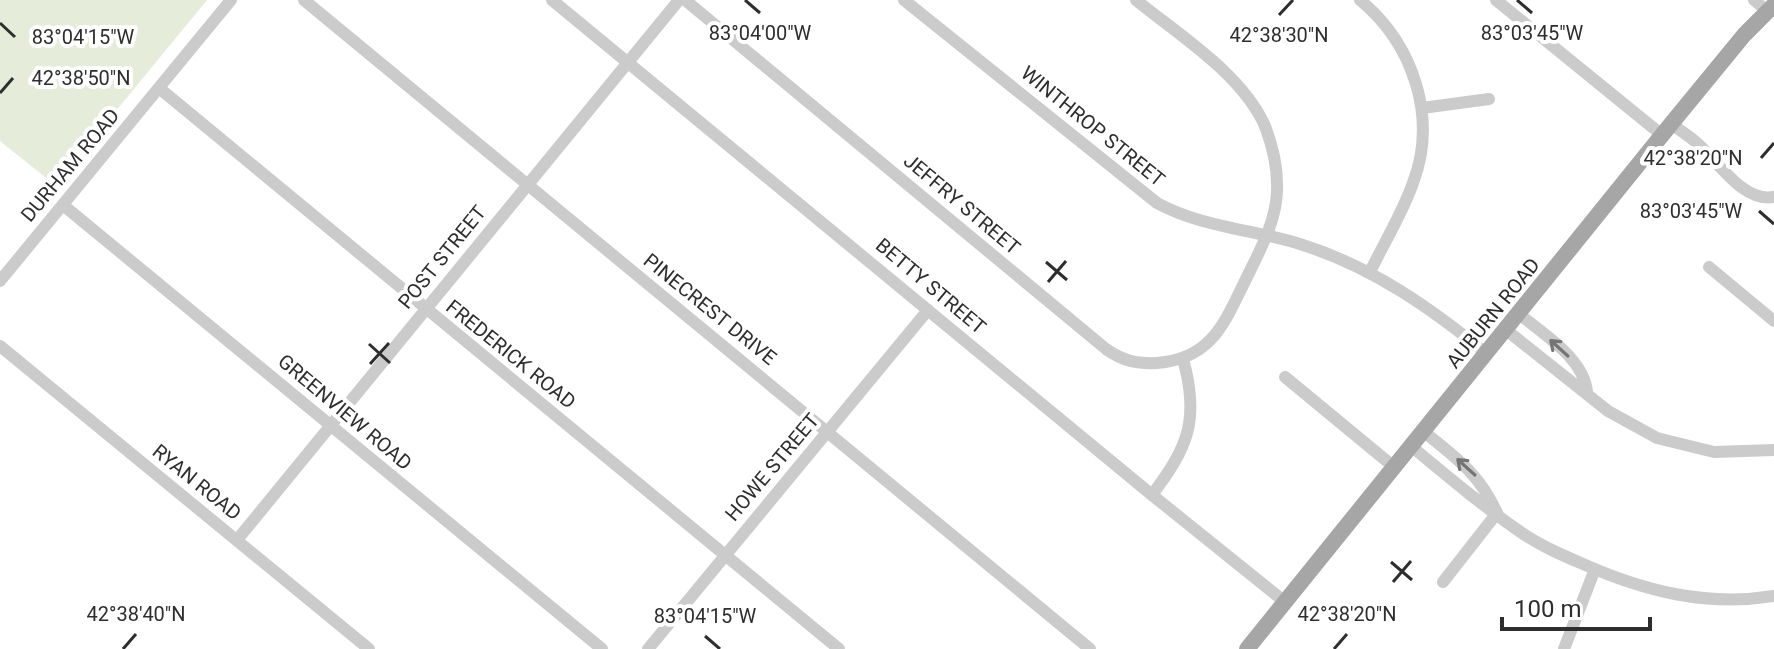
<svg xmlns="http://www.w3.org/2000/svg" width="1774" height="649" viewBox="0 0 1774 649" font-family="Roboto,sans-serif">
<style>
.green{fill:#e5ecda}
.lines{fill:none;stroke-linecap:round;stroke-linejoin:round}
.minor{stroke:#cbcbcb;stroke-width:12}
.major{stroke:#a6a6a6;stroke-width:16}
.oneway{stroke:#757575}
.ticks{fill:none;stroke:#2e2e2e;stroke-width:3}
.labels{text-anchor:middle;stroke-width:8;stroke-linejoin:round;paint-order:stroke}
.street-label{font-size:20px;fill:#2e2e2e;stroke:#fff}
.ticks-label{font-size:20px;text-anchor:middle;fill:#2e2e2e;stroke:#fff;stroke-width:8;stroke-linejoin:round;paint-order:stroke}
</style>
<rect width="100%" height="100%" fill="#fff"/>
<!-- green -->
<polygon class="green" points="0,0 207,0 55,185 0,141"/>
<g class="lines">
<!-- minor -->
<g class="minor">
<polyline points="304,0 1090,649"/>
<polyline points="552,0 1152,495 1285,602"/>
<path d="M 685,0 L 1106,349 C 1123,361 1137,364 1157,363 C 1213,359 1225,321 1247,277 C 1260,250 1276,222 1277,191 C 1278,169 1273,147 1265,126 C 1242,74 1179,35 1136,0"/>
<path d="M 904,0 L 1157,203 C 1203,228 1254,229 1303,245 C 1372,267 1431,308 1487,354"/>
<path d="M 1360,0 C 1413,44 1438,117 1413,183 C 1402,214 1384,243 1370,272"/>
<polyline points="1496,0 1662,135"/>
<polyline points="1754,0 1767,11"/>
<polyline points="159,88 839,649"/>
<polyline points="1422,108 1489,99"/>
<path d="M 1671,124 C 1680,130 1689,136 1697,143 C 1718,161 1743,203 1774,197"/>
<polyline points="63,205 602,649"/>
<polyline points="1709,267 1774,321"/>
<polyline points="0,281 231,0"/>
<path d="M 1518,313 C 1543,334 1584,358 1587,392"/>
<polyline points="1505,329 1608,411 1657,438 1714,452 1774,450"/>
<polyline points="0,346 369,649"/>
<polyline points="1285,377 1394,467"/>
<path d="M 1423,431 C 1456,458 1479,473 1497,513"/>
<path d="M 1411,446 C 1447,476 1484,507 1522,533 C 1541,546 1562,555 1583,564 C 1644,591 1707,607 1774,596"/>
<path d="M 1152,495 C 1188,447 1200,420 1183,359"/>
<polyline points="237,540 679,0"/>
<polyline points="1443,582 1497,513"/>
<polyline points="648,649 928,310"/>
<polyline points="1564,649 1595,569"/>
</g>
<!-- major -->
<polyline class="major" points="1247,649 1671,124 1744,35 1774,5"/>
</g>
<!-- one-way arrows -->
<defs><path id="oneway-shaft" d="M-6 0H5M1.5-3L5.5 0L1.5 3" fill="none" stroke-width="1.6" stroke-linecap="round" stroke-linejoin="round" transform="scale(2)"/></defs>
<g class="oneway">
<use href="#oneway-shaft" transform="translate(1559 348) rotate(-138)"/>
<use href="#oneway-shaft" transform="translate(1466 467) rotate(-138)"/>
</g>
<!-- ticks -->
<path class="ticks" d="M 745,0 L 760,13M 1517,0 L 1532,13M 1279,15 L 1293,0M 0,23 L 15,37M 0,93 L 13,78M 1761,158 L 1774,143M 1759,211 L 1774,224M 1046,262 L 1067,280M 1048,282 L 1066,261M 369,344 L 390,363M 370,364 L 389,343M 1391,562 L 1412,580M 1393,582 L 1411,561M 705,636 L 720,649M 123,649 L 136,634M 1334,649 L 1347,634"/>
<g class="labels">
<!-- street labels -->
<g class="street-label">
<text transform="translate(1093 126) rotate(39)" y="7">WINTHROP STREET</text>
<text transform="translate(70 165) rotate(-50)" y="7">DURHAM ROAD</text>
<text transform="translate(962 204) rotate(40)" y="7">JEFFRY STREET</text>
<text transform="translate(442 257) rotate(-51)" y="7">POST STREET</text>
<text transform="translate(931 286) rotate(40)" y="7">BETTY STREET</text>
<text transform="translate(710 309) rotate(39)" y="7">PINECREST DRIVE</text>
<text transform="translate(1493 313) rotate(-51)" y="7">AUBURN ROAD</text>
<text transform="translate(511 354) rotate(39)" y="7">FREDERICK ROAD</text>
<text transform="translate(345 412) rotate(40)" y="7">GREENVIEW ROAD</text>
<text transform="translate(772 467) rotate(-50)" y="7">HOWE STREET</text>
<text transform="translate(197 482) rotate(39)" y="7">RYAN ROAD</text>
</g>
</g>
<g class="ticks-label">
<text x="760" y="40">83°04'00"W</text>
<text x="1532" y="40">83°03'45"W</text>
<text x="1279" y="42">42°38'30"N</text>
<text x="83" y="44">83°04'15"W</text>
<text x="81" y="85">42°38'50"N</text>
<text x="1693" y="165">42°38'20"N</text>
<text x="1691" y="218">83°03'45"W</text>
<text x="136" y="621">42°38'40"N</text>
<text x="1347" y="621">42°38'20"N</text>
<text x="705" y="623">83°04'15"W</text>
</g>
<!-- scale -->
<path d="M1502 617v12h148v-12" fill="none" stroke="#2e2e2e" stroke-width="4"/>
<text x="1514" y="617" font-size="24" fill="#2e2e2e" stroke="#ffffff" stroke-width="6" paint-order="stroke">100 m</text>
</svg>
